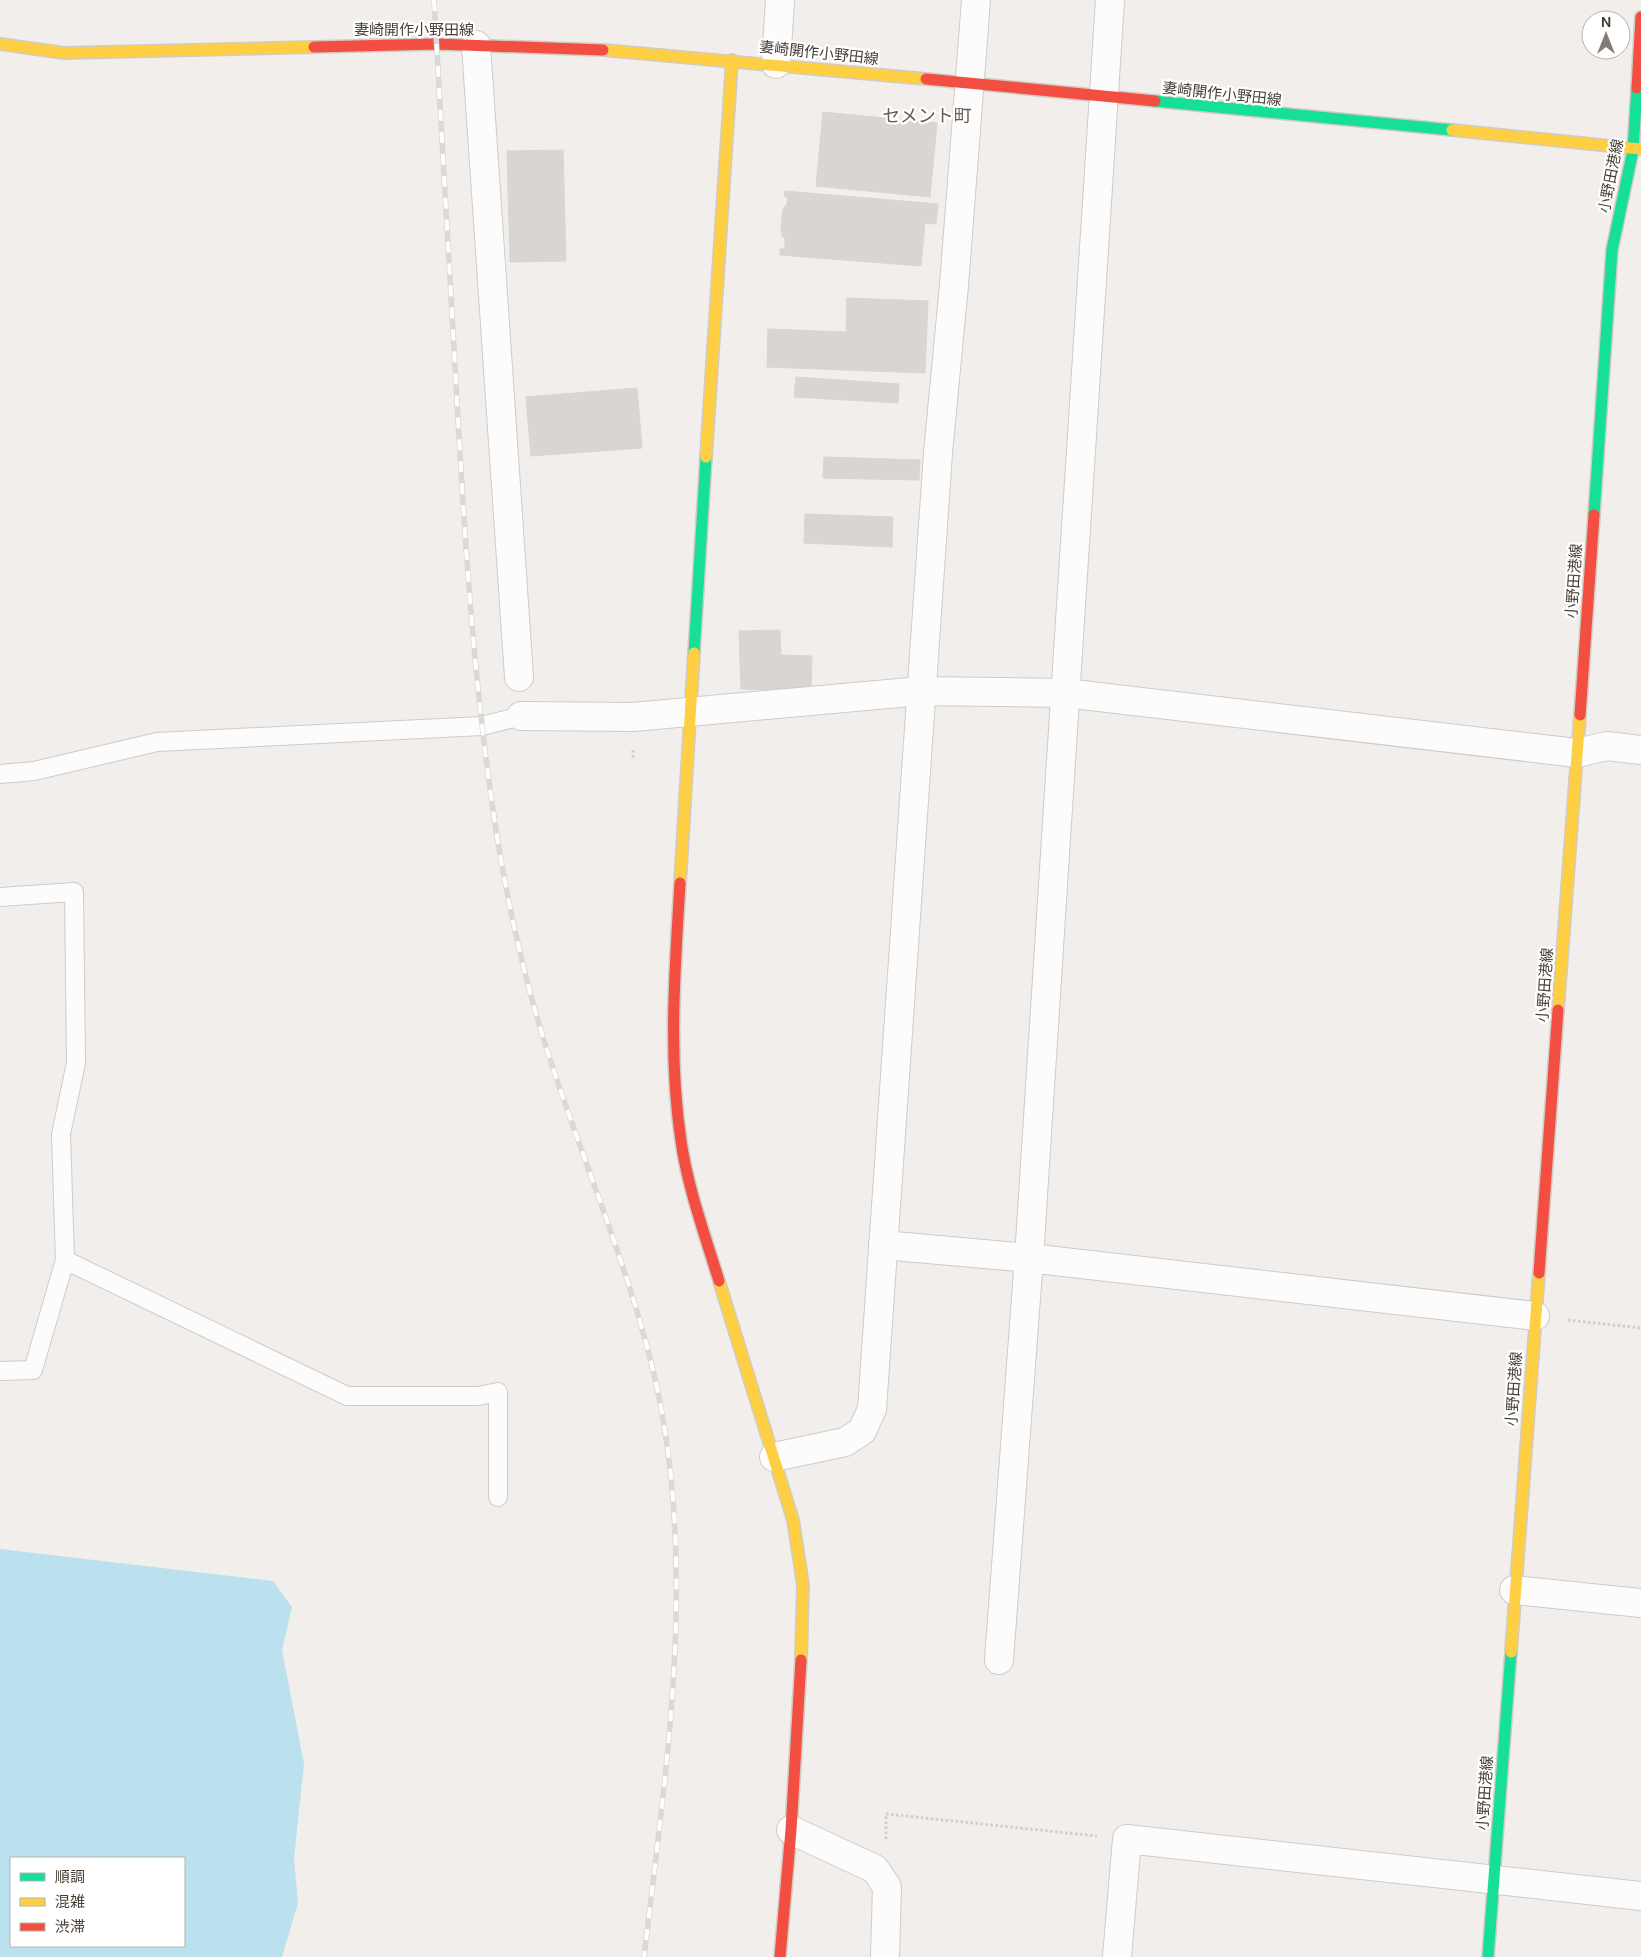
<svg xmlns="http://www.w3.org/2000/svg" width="1641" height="1957" viewBox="0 0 1641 1957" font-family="'DM Sans','Noto Sans JP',sans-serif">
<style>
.water{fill:#bbe1ef;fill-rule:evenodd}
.building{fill:#d9d5d2;stroke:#d9d5d1}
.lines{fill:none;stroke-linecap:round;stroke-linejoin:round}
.lane-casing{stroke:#cfccc8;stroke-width:20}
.street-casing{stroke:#cfccc8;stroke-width:30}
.fast-casing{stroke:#d2cbc3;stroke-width:14}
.slow-casing{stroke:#d2cbc3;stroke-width:14}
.jam-casing{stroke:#d2cbc3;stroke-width:14}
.path{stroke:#d2cecb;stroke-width:3;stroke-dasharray:2.5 2.5;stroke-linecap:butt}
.lane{stroke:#fdfcfc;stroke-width:18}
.street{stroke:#fdfcfc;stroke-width:28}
.fast{stroke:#16e098;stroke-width:11}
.slow{stroke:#ffcf43;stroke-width:11}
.jam{stroke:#f24e42;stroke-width:11}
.rail-casing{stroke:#d9d9d8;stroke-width:5.5}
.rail{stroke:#fff;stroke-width:4;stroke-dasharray:11;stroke-linecap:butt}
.labels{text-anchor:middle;stroke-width:4.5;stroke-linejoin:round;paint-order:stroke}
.street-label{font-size:15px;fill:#473f36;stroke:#fff}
.quarter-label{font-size:18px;fill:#6a5b4d;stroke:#fff}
</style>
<rect width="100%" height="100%" fill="#f1eeeb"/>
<!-- water -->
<path class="water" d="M 0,1549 L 273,1581 L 292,1607 L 282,1650 L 304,1764 L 294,1858 L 298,1903 L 282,1957 L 0,1957 ZM 11,1858 L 184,1858 L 184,1946 L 11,1946 Z"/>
<!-- building -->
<g class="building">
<polygon points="823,112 937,123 930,197 816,186"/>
<polygon points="563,150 566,261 510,262 507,151"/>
<polygon points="785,191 938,204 936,224 925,223 921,266 780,255 780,249 785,249 785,239 782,236 781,229 783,209 787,204 788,197 784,196"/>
<polygon points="847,298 928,301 925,373 767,367 768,329 846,332"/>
<polygon points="796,377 899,384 898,403 794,397"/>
<polygon points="637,388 642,448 531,456 526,397"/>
<polygon points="824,457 920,460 919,480 823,478"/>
<polygon points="805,514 893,517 892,547 804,543"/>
<polygon points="780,630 781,655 812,656 811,691 741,689 739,631"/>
</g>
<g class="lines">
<defs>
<g id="lane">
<polyline points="0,774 34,771 157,742 482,726 521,716"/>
<polyline points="0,897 74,892 76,1063 61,1134 65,1260 33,1370 0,1371"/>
<polyline points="65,1260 347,1396 478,1396 498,1392 498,1497"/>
</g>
<g id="street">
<polyline points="476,45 519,677"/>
<polyline points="776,64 780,0"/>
<polyline points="521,716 633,717 921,691 1065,693 1577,753 1607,746 1641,750"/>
<polyline points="883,1245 1029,1258 1535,1316"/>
<polyline points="774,1457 845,1442 862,1431 872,1409 938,453 954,285 976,0"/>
<polyline points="1514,1590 1641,1603"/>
<polyline points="999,1660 1029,1258 1110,0"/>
<polyline points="791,1830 875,1869 887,1887 885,1957"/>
<polyline points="1117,1957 1127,1839 1641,1896"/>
</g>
<g id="fast">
<polyline points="1155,101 1452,130"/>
<polyline points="1594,515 1612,250 1633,150 1637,88"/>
<polyline points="694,653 706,457"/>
<polyline points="1488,1957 1511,1652"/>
</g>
<g id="slow">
<polyline points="0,44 64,53 314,47"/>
<polyline points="603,50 926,79"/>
<polyline points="1452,130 1641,149"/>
<polyline points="706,457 732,60"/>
<polyline points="680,883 694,653"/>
<polyline points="1558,1010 1580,715"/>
<polyline points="719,1281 793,1520 803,1585 801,1660"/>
<polyline points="1511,1652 1539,1273"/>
</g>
<g id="jam">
<polyline points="314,47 437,44 603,50"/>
<polyline points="926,79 1155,101"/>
<polyline points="1637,88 1641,17"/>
<polyline points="1580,715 1594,515"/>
<path d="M 680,883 C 675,969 668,1055 681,1141 C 688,1189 705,1235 719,1281"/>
<polyline points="1539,1273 1558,1010"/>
<polyline points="780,1957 791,1830 801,1660"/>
</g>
</defs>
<!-- lane casing -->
<use href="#lane" class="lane-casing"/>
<!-- street casing -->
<use href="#street" class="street-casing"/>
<!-- fast casing -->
<use href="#fast" class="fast-casing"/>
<!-- slow casing -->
<use href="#slow" class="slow-casing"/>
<!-- jam casing -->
<use href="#jam" class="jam-casing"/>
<!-- path -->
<g class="path">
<polyline points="633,750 633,759"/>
<polyline points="1568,1320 1641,1328"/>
<polyline points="886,1839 886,1814 1097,1836"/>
</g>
<!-- lane -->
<use href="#lane" class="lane"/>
<!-- street -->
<use href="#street" class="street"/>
<!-- fast -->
<use href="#fast" class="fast"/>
<!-- slow -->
<use href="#slow" class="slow"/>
<!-- jam -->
<use href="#jam" class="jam"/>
<defs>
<path id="rail" d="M 434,0 C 442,140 450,279 458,419 C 466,558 475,697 497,836 C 509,910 526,987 550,1059 C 583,1160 625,1259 651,1362 C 700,1557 667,1760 644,1957"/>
</defs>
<!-- rail casing -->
<use href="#rail" class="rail-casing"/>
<!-- rail -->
<use href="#rail" class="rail"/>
</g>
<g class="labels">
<!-- street labels -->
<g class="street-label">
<text x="414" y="35">妻崎開作小野田線</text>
<text transform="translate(819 53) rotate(6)" y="5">妻崎開作小野田線</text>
<text transform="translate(1222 94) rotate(6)" y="5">妻崎開作小野田線</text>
<text transform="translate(1611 176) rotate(-79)" y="5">小野田港線</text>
<text transform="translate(1574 581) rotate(-86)" y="5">小野田港線</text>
<text transform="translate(1545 985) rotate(-86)" y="5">小野田港線</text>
<text transform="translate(1514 1389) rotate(-86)" y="5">小野田港線</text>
<text transform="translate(1485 1793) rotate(-86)" y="5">小野田港線</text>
</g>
<!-- quarter labels -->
<g class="quarter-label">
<text x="927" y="122">セメント町</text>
</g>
</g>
<!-- legend -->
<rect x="10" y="1857" width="175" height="90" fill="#ffffff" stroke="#b5b2af"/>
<rect x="20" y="1873" width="25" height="8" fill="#16e098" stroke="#b5b2af"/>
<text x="55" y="1882" font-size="15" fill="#473f36">順調</text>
<rect x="20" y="1898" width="25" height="8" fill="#ffcf43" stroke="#b5b2af"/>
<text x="55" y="1907" font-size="15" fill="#473f36">混雑</text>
<rect x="20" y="1923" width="25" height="8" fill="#f24e42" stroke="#b5b2af"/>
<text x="55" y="1932" font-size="15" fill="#473f36">渋滞</text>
<!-- north arrow -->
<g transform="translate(1606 35)"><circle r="24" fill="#ffffff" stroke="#b5b2af"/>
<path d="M0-4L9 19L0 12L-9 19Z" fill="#827c75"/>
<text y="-8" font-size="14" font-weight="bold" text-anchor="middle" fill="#473f36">N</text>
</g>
</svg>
